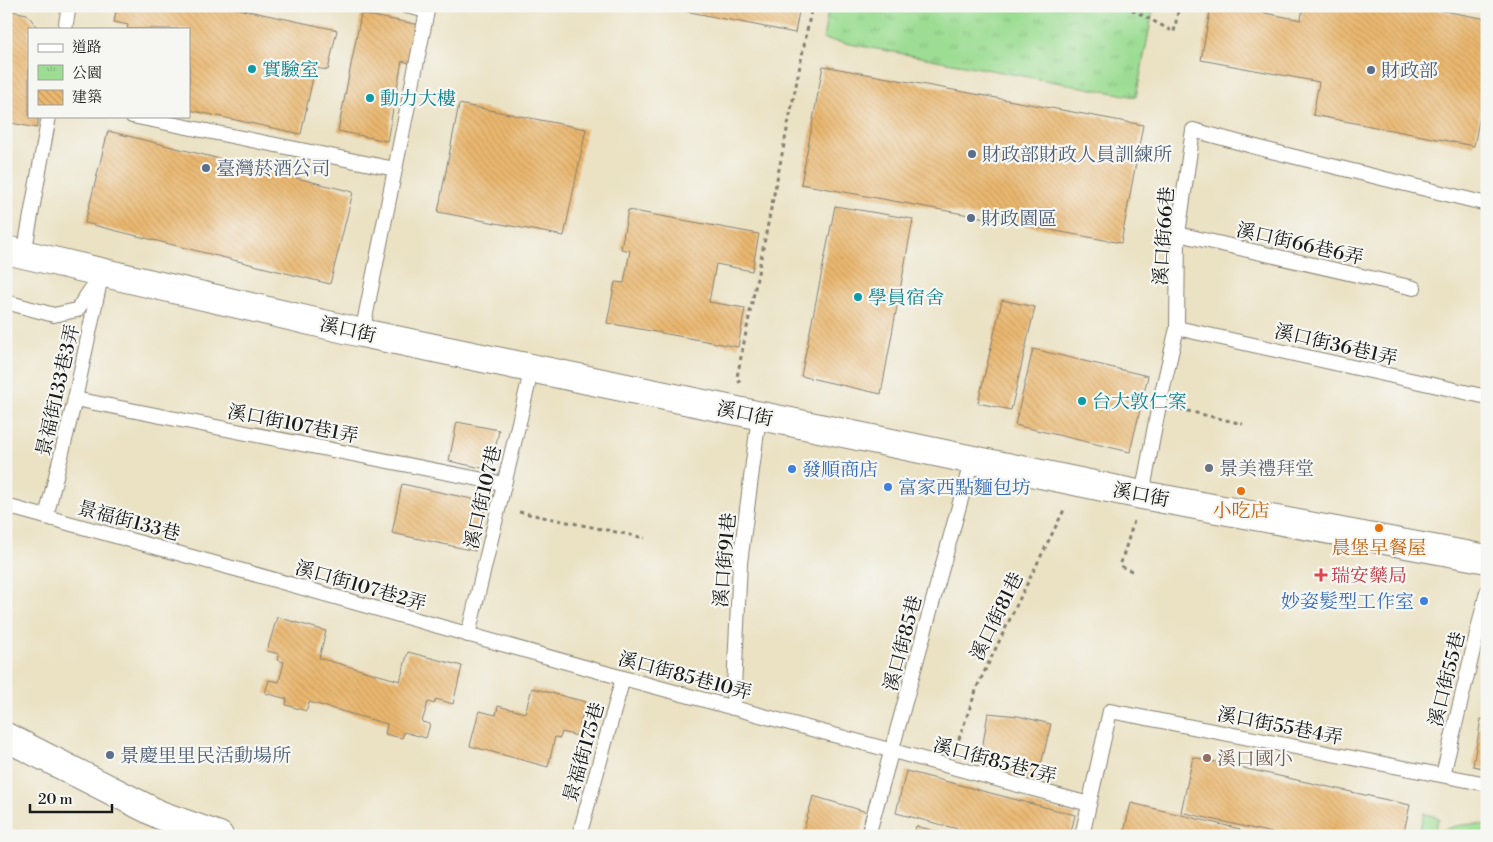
<svg xmlns="http://www.w3.org/2000/svg" width="1493" height="842" viewBox="0 0 1493 842" font-family="'Libre Bodoni','Noto Serif TC',serif">
<style>
.green{fill:#9cdd93;stroke:#5c7c58}
.park{fill:url(#park-tufts);stroke:#5c7c58}
.building{fill:url(#building-back-hatch)}
.lines{fill:none;stroke-linecap:round;stroke-linejoin:round}
.service-casing{stroke:#847f70;stroke-width:16}
.minor-casing{stroke:#847f70;stroke-width:30}
.tertiary-casing{stroke:#847f70;stroke-width:30}
.path{stroke:#847f70;stroke-width:3;stroke-dasharray:4 4;stroke-linecap:butt}
.service{stroke:#fff;stroke-width:14}
.minor{stroke:#fff;stroke-width:28}
.tertiary{stroke:#fff;stroke-width:28}
.culture-dot{fill:#0f9aa8;stroke:#f6f6f2;stroke-width:2}
.service-dot{fill:#5c6f8a;stroke:#f6f6f2;stroke-width:2}
.worship-dot{fill:#6b7280;stroke:#f6f6f2;stroke-width:2}
.shop-dot{fill:#3f7fe0;stroke:#f6f6f2;stroke-width:2}
.food-dot{fill:#e8710a;stroke:#f6f6f2;stroke-width:2}
.health-dot{fill:#e0444e;stroke:#f6f6f2;stroke-width:2}
.education-dot{fill:#8d6e63;stroke:#f6f6f2;stroke-width:2}
.labels{text-anchor:middle;stroke-width:4.5;stroke-linejoin:round;paint-order:stroke}
.culture-label{font-size:19px;fill:#0d838f;stroke:#f6f6f2;text-anchor:start}
.service-label{font-size:19px;fill:#4e5e75;stroke:#f6f6f2;text-anchor:start}
.street-label{font-size:19px;fill:#1c1c1c;stroke:#f6f6f2}
.worship-label{font-size:19px;fill:#5b616d;stroke:#f6f6f2;text-anchor:start}
.shop-label{font-size:19px;fill:#366cbe;stroke:#f6f6f2;text-anchor:start}
.food-label{font-size:19px;fill:#c56008;stroke:#f6f6f2}
.health-label{font-size:19px;fill:#be3a42;stroke:#f6f6f2;text-anchor:start}
.education-label{font-size:19px;fill:#785e54;stroke:#f6f6f2;text-anchor:start}
</style>
<defs>
<pattern id="park-tufts" width="24" height="20" patternUnits="userSpaceOnUse" patternTransform="scale(1.25)"><rect width="24" height="20" fill="#9cdd93"/><path d="M3 7l-1-3M5 7V3M7 7l1-3M15 17l-1-3M17 17v-4M19 17l1-3" fill="none" stroke="#86bd7e"/></pattern>
<pattern id="building-back-hatch" width="6" height="6" patternUnits="userSpaceOnUse" patternTransform="scale(1.25)"><rect width="6" height="6" fill="#eab76f"/><path d="M-1 5l2 2M0 0l6 6M5-1l2 2" fill="none" stroke="#c89d60"/></pattern>
</defs>
<rect width="100%" height="100%" fill="#f6f6f2"/>
<filter id="ink" filterUnits="userSpaceOnUse"><feTurbulence type="fractalNoise" baseFrequency=".02" numOctaves="2"/><feDisplacementMap in="SourceGraphic" scale="10" xChannelSelector="R" yChannelSelector="G"/><feConvolveMatrix kernelMatrix="1 2 1 2 8 2 1 2 1" color-interpolation-filters="sRGB"/></filter>
<filter id="wash" filterUnits="userSpaceOnUse"><feTurbulence type="fractalNoise" baseFrequency=".0096" numOctaves="4" result="noise"/><feDisplacementMap in="SourceGraphic" scale="20" xChannelSelector="R" yChannelSelector="G"/><feGaussianBlur stdDeviation="1.12" result="paint"/><feColorMatrix in="noise" values="0 0 0 0 0 0 0 0 0 0 0 0 0 0 0 0 0 1.4 0 .05"/><feComposite in="paint" operator="in"/></filter>
<g filter="url(#wash)">
<rect width="100%" height="100%" fill="#ebe2c4"/>
<!-- green -->
<path class="green" d="M 1424,813 L 1439,818 L 1433,834 C 1456,825 1462,823 1487,825 L 1487,836 L 1418,836 Z"/>
<!-- park -->
<polygon class="park" points="829,6 1154,6 1136,97 823,39"/>
<g id="blocks">
<!-- building -->
<g class="building">
<polygon points="117,6 225,6 337,30 328,70 315,68 301,134 189,110 189,29 127,29 128,25 114,22"/>
<polygon points="671,6 800,6 795,33 670,8"/>
<polygon points="1211,6 1229,6 1301,20 1303,6 1417,6 1487,19 1487,80 1474,146 1313,115 1319,82 1201,60"/>
<polygon points="6,10 27,14 38,29 29,29 29,116 39,116 37,128 6,122"/>
<polygon points="361,14 421,25 413,64 402,61 387,141 338,131"/>
<polygon points="823,66 1143,125 1121,243 801,184"/>
<polygon points="459,104 586,129 564,236 438,212"/>
<polygon points="108,131 353,192 330,284 85,223"/>
<polygon points="835,206 913,219 881,394 801,376"/>
<polygon points="628,210 759,234 752,271 716,264 709,302 745,308 738,347 607,323 615,282 624,283 630,251 621,249"/>
<polygon points="1002,300 1035,307 1011,410 978,403"/>
<polygon points="1033,349 1148,376 1130,452 1015,425"/>
<polygon points="457,422 499,430 491,470 449,461"/>
<polygon points="402,484 486,502 475,551 392,533"/>
<polygon points="277,617 326,631 319,658 400,681 408,652 462,666 453,704 436,699 434,704 428,702 422,722 430,724 426,738 404,732 402,738 385,734 387,724 309,702 306,711 286,705 287,699 265,693 269,680 279,682 284,662 277,660 279,654 267,651"/>
<polygon points="532,688 586,702 577,736 562,732 560,738 555,737 548,767 470,746 479,711 496,715 498,706 525,713"/>
<polygon points="988,713 1018,716 1051,724 1037,781 1009,777 979,768"/>
<polygon points="1481,719 1487,720 1487,769 1473,766"/>
<polygon points="1193,757 1410,805 1403,836 1285,836 1181,812"/>
<polygon points="906,771 1075,815 1070,836 985,836 896,813"/>
<polygon points="813,796 867,812 860,836 802,836"/>
<polygon points="1131,803 1240,829 1238,836 1123,836"/>
<polygon points="916,826 950,835 950,836 914,836"/>
</g>
</g>
</g>
<g filter="url(#ink)">
<use href="#blocks" fill-opacity="0" stroke="#847f70" stroke-width="1"/>
<g class="lines">
<defs>
<g id="service">
<polyline points="406,6 427,11 428,6"/>
<polyline points="65,29 69,6"/>
<polyline points="132,116 395,169"/>
<polyline points="1178,234 1414,288"/>
<polyline points="24,254 49,116"/>
<polyline points="6,302 54,315 77,310 98,279"/>
<polyline points="1177,328 1487,397"/>
<polyline points="362,333 427,11"/>
<polyline points="75,399 504,484"/>
<polyline points="1142,495 1159,405 1177,328 1178,234 1193,130 1267,150 1487,204"/>
<polyline points="6,506 243,571 623,678 1089,804"/>
<polyline points="46,517 75,399 102,272"/>
<polyline points="468,635 532,368"/>
<polyline points="733,708 740,563 759,416"/>
<polyline points="1443,775 1487,592"/>
<polyline points="579,836 623,678"/>
<polyline points="868,836 972,459"/>
<polyline points="1082,836 1110,711 1487,784"/>
</g>
<polyline id="minor" points="6,250 362,333 1142,495 1487,559"/>
<polyline id="tertiary" points="6,737 160,815 219,836"/>
</defs>
<!-- service casing -->
<use href="#service" class="service-casing"/>
<!-- minor casing -->
<use href="#minor" class="minor-casing"/>
<!-- tertiary casing -->
<use href="#tertiary" class="tertiary-casing"/>
<!-- path -->
<g class="path">
<polyline points="1125,6 1174,32 1179,6"/>
<polyline points="740,383 737,377 812,6"/>
<polyline points="1179,409 1243,424"/>
<polyline points="519,512 645,538"/>
<polyline points="1132,571 1120,566 1134,521"/>
<polyline points="956,747 978,685 1022,594 1065,508"/>
</g>
<!-- service -->
<use href="#service" class="service"/>
<!-- minor -->
<use href="#minor" class="minor"/>
<!-- tertiary -->
<use href="#tertiary" class="tertiary"/>
</g>
</g>
<!-- markers -->
<g class="culture-dot">
<circle cx="252" cy="69" r="5"/>
<circle cx="370" cy="98" r="5"/>
<circle cx="858" cy="297" r="5"/>
<circle cx="1082" cy="401" r="5"/>
</g>
<g class="service-dot">
<circle cx="1371" cy="70" r="5"/>
<circle cx="972" cy="154" r="5"/>
<circle cx="206" cy="168" r="5"/>
<circle cx="971" cy="218" r="5"/>
<circle cx="110" cy="755" r="5"/>
</g>
<circle class="worship-dot" cx="1209" cy="468" r="5"/>
<g class="shop-dot">
<circle cx="792" cy="469" r="5"/>
<circle cx="888" cy="487" r="5"/>
<circle cx="1424" cy="601" r="5"/>
</g>
<g class="food-dot">
<circle cx="1241" cy="491" r="5"/>
<circle cx="1379" cy="528" r="5"/>
</g>
<path class="health-dot" d="M1318.5 567.5h5v5h5v5h-5v5h-5v-5h-5v-5h5z"/>
<circle class="education-dot" cx="1207" cy="758" r="5"/>
<g class="labels">
<!-- culture labels -->
<g class="culture-label">
<text x="262" y="76">實驗室</text>
<text x="380" y="105">動力大樓</text>
<text x="868" y="304">學員宿舍</text>
<text x="1092" y="408">台大敦仁案</text>
</g>
<!-- service labels -->
<g class="service-label">
<text x="1381" y="77">財政部</text>
<text x="982" y="161">財政部財政人員訓練所</text>
<text x="216" y="175">臺灣菸酒公司</text>
<text x="981" y="225">財政園區</text>
<text x="120" y="762">景慶里里民活動場所</text>
</g>
<!-- street labels -->
<g class="street-label">
<text transform="translate(1163 236) rotate(-86)" y="7">溪口街66巷</text>
<text transform="translate(1300 243) rotate(13)" y="7">溪口街66巷6弄</text>
<text transform="translate(348 329) rotate(13)" y="7">溪口街</text>
<text transform="translate(1336 344) rotate(13)" y="7">溪口街36巷1弄</text>
<text transform="translate(57 390) rotate(-77)" y="7">景福街133巷3弄</text>
<text transform="translate(745 413) rotate(12)" y="7">溪口街</text>
<text transform="translate(293 423) rotate(11)" y="7">溪口街107巷1弄</text>
<text transform="translate(1141 494) rotate(11)" y="7">溪口街</text>
<text transform="translate(482 497) rotate(-77)" y="7">溪口街107巷</text>
<text transform="translate(129 520) rotate(15)" y="7">景福街133巷</text>
<text transform="translate(724 560) rotate(-85)" y="7">溪口街91巷</text>
<text transform="translate(361 585) rotate(16)" y="7">溪口街107巷2弄</text>
<text transform="translate(996 616) rotate(-64)" y="7">溪口街81巷</text>
<text transform="translate(902 643) rotate(-75)" y="7">溪口街85巷</text>
<text transform="translate(685 675) rotate(15)" y="7">溪口街85巷10弄</text>
<text transform="translate(1446 679) rotate(-76)" y="7">溪口街55巷</text>
<text transform="translate(1280 725) rotate(11)" y="7">溪口街55巷4弄</text>
<text transform="translate(583 752) rotate(-74)" y="7">景福街175巷</text>
<text transform="translate(995 760) rotate(15)" y="7">溪口街85巷7弄</text>
</g>
<!-- worship labels -->
<g class="worship-label">
<text x="1219" y="475">景美禮拜堂</text>
</g>
<!-- shop labels -->
<g class="shop-label">
<text x="802" y="476">發順商店</text>
<text x="898" y="494">富家西點麵包坊</text>
<text x="1414" y="608" text-anchor="end">妙姿髮型工作室</text>
</g>
<!-- food labels -->
<g class="food-label">
<text x="1241" y="517">小吃店</text>
<text x="1379" y="554">晨堡早餐屋</text>
</g>
<!-- health labels -->
<g class="health-label">
<text x="1331" y="582">瑞安藥局</text>
</g>
<!-- education labels -->
<g class="education-label">
<text x="1217" y="765">溪口國小</text>
</g>
</g>
<!-- margin -->
<rect width="1493" height="842" fill="none" stroke="#f6f6f2" stroke-width="25"/>
<!-- legend -->
<rect x="28" y="28" width="162" height="90" fill="#f6f6f2" stroke="#9f9f9c"/>
<rect x="38" y="44" width="25" height="8" fill="#ffffff" stroke="#9f9f9c"/>
<text x="72" y="52" font-size="15" fill="#1c1c1c">道路</text>
<rect x="38" y="65" width="25" height="15" fill="url(#park-tufts)" stroke="#9f9f9c"/>
<text x="72" y="78" font-size="15" fill="#1c1c1c">公園</text>
<rect x="38" y="90" width="25" height="15" fill="url(#building-back-hatch)" stroke="#9f9f9c"/>
<text x="72" y="102" font-size="15" fill="#1c1c1c">建築</text>
<!-- scale -->
<path d="M30 804v8h82v-8" fill="none" stroke="#1c1c1c" stroke-width="2.5"/>
<text x="38" y="804" font-size="15" fill="#1c1c1c" stroke="#f6f6f2" stroke-width="4" paint-order="stroke">20 m</text>
</svg>
